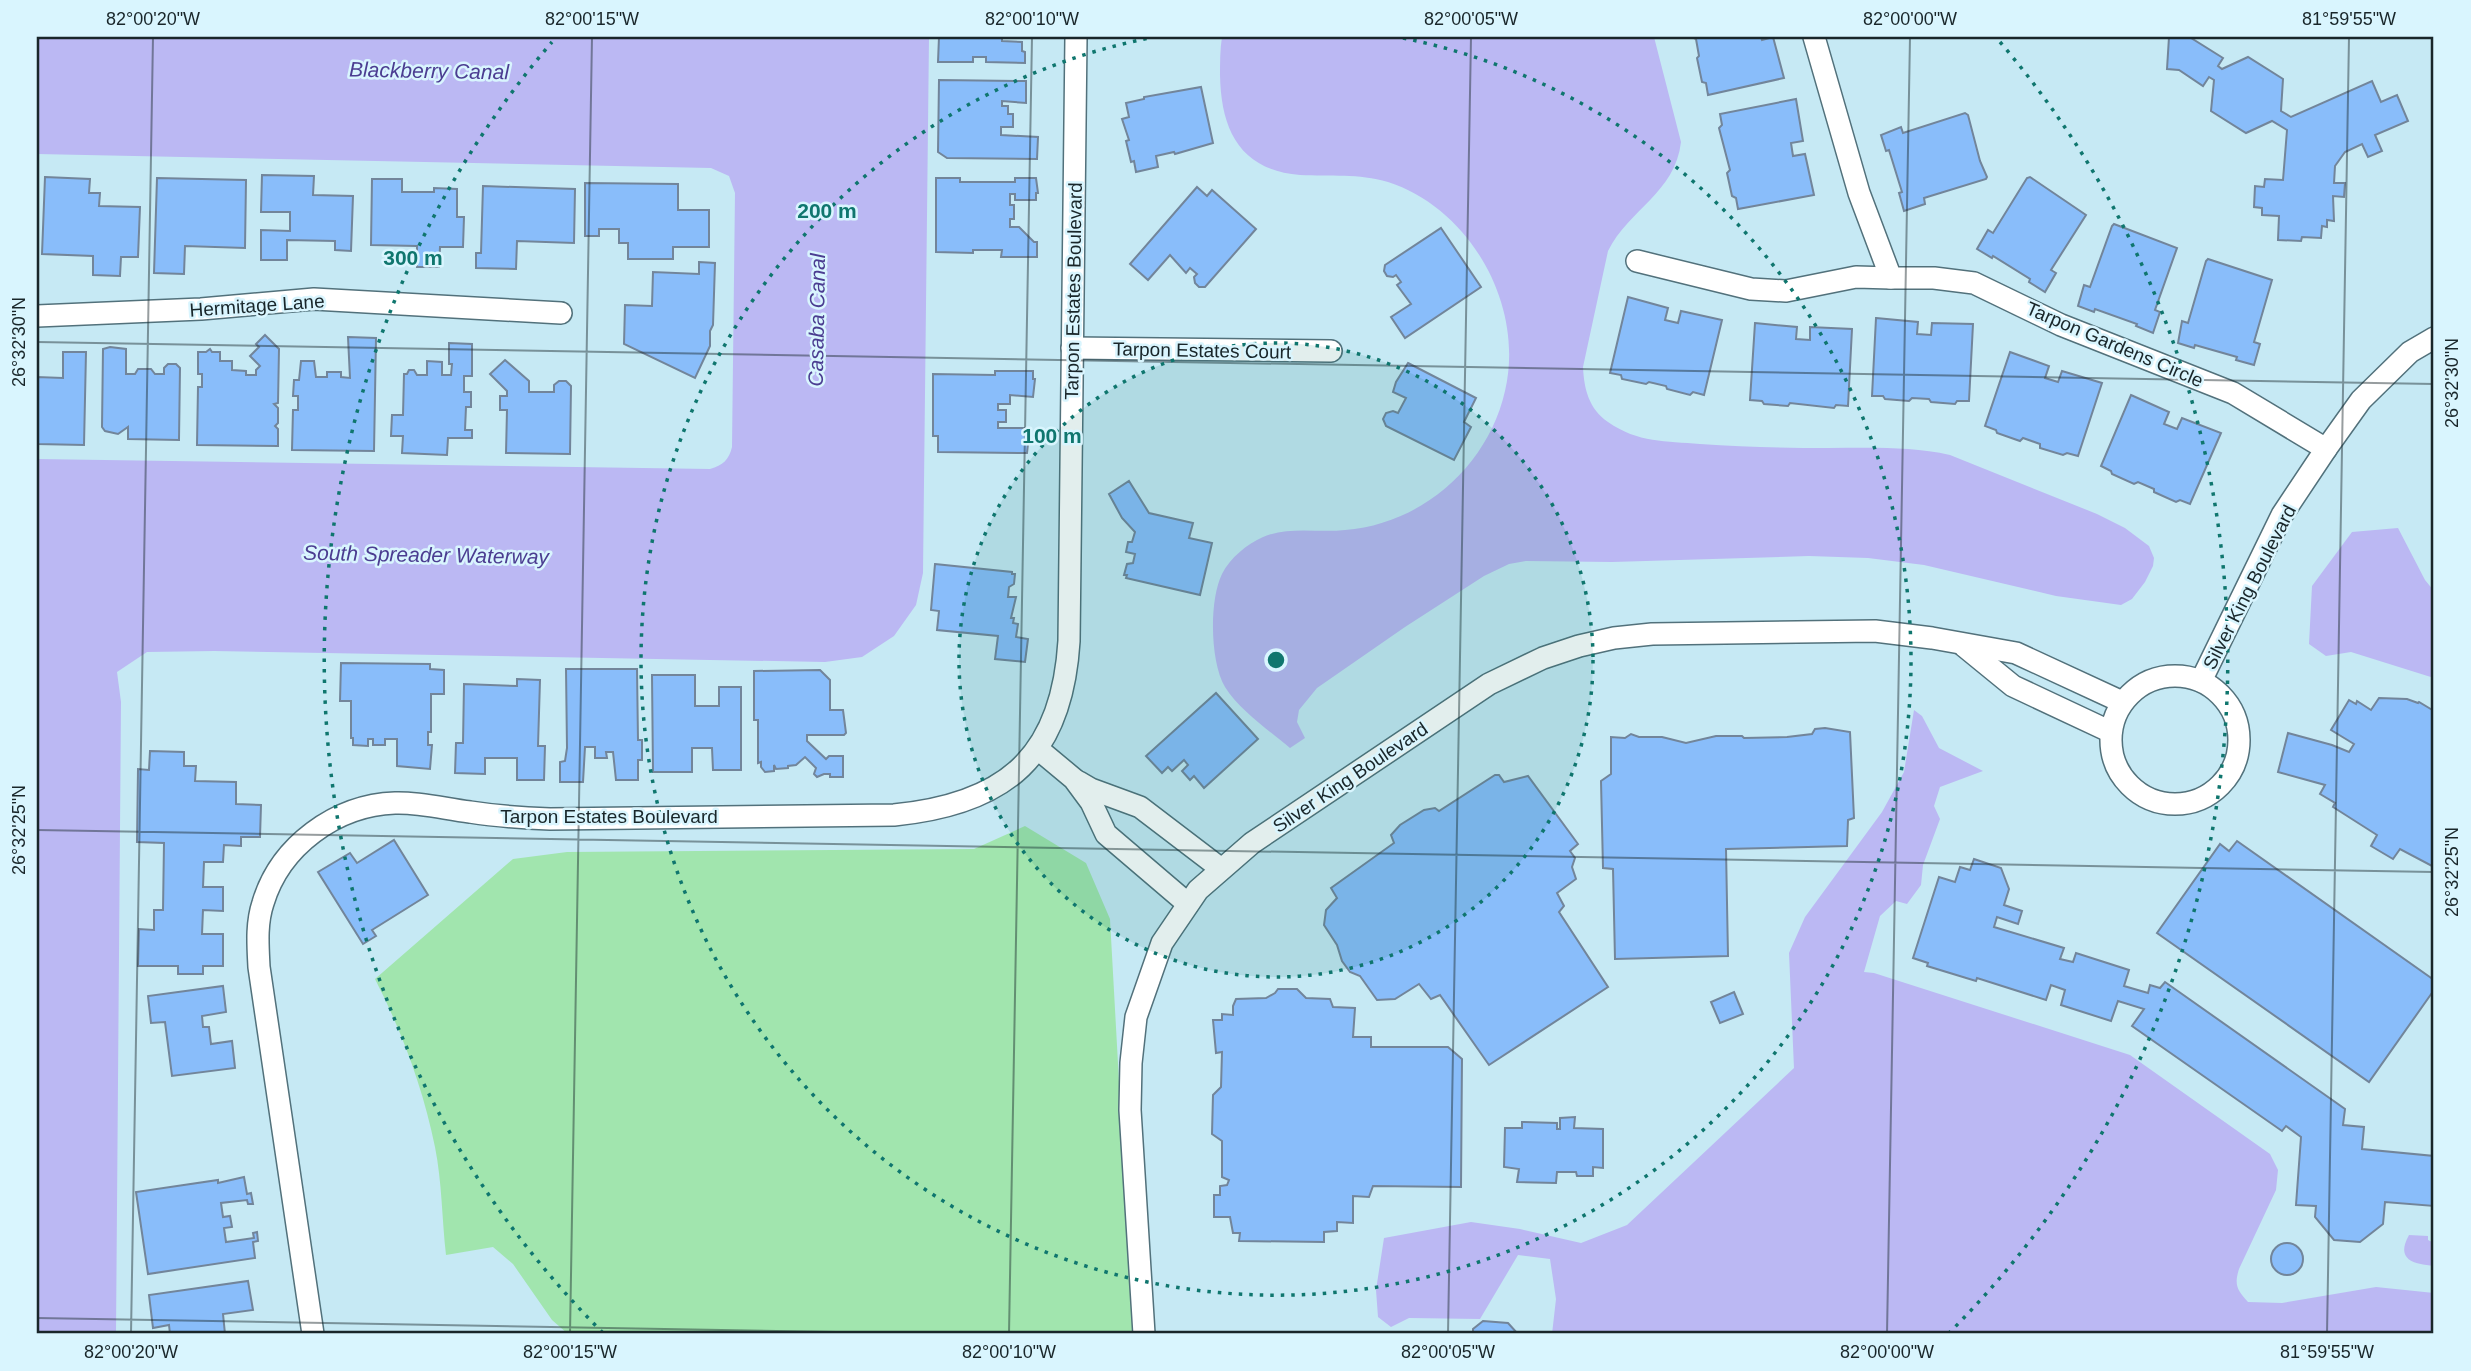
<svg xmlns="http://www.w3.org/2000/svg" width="2471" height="1371" viewBox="0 0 2471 1371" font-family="Helvetica,sans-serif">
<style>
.green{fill:#a1e5ae}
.water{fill:#bbb8f3}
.building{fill:#89bdfa;stroke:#72859a;stroke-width:2}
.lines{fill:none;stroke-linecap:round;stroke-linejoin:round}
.minor-casing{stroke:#52717b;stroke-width:24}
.minor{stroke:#fff;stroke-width:21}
.ticks{fill:none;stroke:#19262a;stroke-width:2;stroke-opacity:0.45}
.ring{fill:none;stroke:#0f766e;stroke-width:3.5;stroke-dasharray:3.5 7}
.labels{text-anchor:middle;stroke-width:5;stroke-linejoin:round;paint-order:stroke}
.street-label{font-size:19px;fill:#19262a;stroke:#d9f5fe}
.water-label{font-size:21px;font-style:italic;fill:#4b3d91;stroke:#d9f5fe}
.centre{fill:#0f766e;stroke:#d9f5fe;stroke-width:3.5}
.ring-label{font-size:21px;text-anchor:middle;font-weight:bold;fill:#0f766e;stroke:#d9f5fe;stroke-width:5;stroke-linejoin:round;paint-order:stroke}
.neatline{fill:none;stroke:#19262a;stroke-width:2.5}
.ticks-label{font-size:18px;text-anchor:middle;fill:#19262a}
</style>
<rect width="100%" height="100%" fill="#c6e9f4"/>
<!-- green -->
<path class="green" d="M 1025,826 L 1086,863 L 1110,919 L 1133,1334 L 568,1334 L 552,1320 L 513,1264 L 493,1247 L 446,1255 C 442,1220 442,1182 435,1147 C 423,1088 402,1032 375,979 L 513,859 L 567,852 L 974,849 Z"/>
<!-- water -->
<g class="water">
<path d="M 37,37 L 929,37 L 923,573 L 916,605 L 894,636 L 862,657 L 825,662 L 214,651 L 147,652 L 117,672 L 121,702 L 116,1334 L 37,1334 L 37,459 L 710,469 C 723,465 729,460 732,447 L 735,193 L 729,176 L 711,168 L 37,154 Z"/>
<path d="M 1222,37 L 1654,37 L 1681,142 C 1675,193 1629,209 1608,251 L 1583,367 C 1584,389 1589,409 1608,422 C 1638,443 1666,441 1700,444 C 1743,447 1785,448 1828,448 C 1869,448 1910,446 1950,455 L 2097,514 L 2125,528 L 2149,546 L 2154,558 L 2153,566 L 2145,582 L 2132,599 L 2121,605 L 2056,596 L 1924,565 L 1868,558 L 1809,556 L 1612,562 L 1526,561 L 1509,564 L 1484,576 L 1405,627 L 1317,688 L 1299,710 L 1297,722 L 1305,738 L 1290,748 C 1269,730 1240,711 1225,687 C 1210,662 1209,600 1222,574 C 1230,558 1247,544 1263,537 C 1288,526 1318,533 1345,530 C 1422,524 1488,466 1505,391 C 1525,306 1471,209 1388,182 C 1358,173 1331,177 1300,175 C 1240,170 1221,130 1220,75 C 1220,63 1220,49 1222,37 Z"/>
<polygon points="2398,528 2425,580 2434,591 2434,678 2351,652 2326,656 2309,644 2312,586 2352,532"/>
<path d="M 1914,710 L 1922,716 L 1939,748 L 1983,771 L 1940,787 L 1934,806 L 1940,819 L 1923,865 L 1921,885 L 1907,904 L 1896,901 L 1880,916 L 1864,972 L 1874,973 L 2130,1055 L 2270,1154 L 2278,1170 L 2276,1190 L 2239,1269 C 2234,1285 2237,1290 2248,1302 L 2282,1303 L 2376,1287 L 2434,1293 L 2434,1334 L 1552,1334 L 1556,1299 L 1550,1259 L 1518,1255 L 1480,1319 L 1409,1318 L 1391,1327 L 1378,1317 L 1376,1290 L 1384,1238 L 1471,1222 L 1520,1229 L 1581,1243 L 1627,1225 L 1794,1068 L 1789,953 L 1805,917 L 1882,812 L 1904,772 Z"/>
<path d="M 2409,1235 L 2428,1236 L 2428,1240 L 2434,1243 L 2434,1266 C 2414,1264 2395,1260 2409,1235 Z"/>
</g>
<!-- building -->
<g class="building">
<polygon points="939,37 1002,37 1002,41 1022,42 1022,51 1025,52 1025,63 986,62 986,57 973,57 973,62 938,62"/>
<polygon points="1692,37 1761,37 1762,40 1773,37 1784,78 1708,95 1706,83 1702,82 1697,58 1699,56 1696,39"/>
<polygon points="2169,37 2191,38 2223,58 2218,66 2222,69 2248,57 2283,79 2281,111 2291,117 2372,81 2381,102 2397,95 2408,121 2375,135 2382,151 2368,157 2362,144 2345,152 2335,166 2334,183 2345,183 2344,197 2333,196 2334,221 2327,220 2327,227 2322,226 2321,238 2302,237 2301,241 2278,240 2279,216 2262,215 2262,208 2254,207 2255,186 2264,187 2265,179 2283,180 2287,130 2272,121 2246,133 2211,111 2214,80 2209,77 2203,86 2179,70 2167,69"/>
<polygon points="939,80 1026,81 1026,103 1002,101 1002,106 1008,106 1008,114 1013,114 1013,127 1001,127 1001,135 1038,137 1037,159 947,158 938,152"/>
<polygon points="1201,87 1213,143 1175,154 1174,152 1156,156 1158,167 1136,172 1134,161 1131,162 1126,141 1129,140 1122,119 1129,117 1126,103 1144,99 1144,97"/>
<polygon points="1796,99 1803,141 1791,143 1793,156 1805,154 1814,195 1738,209 1736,198 1732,196 1727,173 1730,170 1719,128 1722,125 1720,114"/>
<polygon points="1965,113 1968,115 1980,161 1987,177 1986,179 1924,198 1925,204 1904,211 1899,193 1902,192 1889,150 1886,151 1881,135 1901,127 1903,133"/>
<polygon points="262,175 314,176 313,195 353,196 351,251 335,250 335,241 287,240 287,260 261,260 261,230 290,231 290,212 261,212"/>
<polygon points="45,177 90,179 89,193 100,193 99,206 140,207 138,257 121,257 120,276 93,275 93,256 42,254"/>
<polygon points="2030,177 2086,215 2051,270 2056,273 2045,292 2029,282 2030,279 1993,256 1992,258 1977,249 1988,230 1993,233 2027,178"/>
<polygon points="157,178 246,180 245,248 185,246 184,274 154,273"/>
<polygon points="936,178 960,178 960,182 1015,182 1015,178 1036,178 1038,193 1036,193 1036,200 1015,200 1015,194 1010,194 1010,205 1014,205 1014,219 1010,219 1010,227 1019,227 1034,242 1037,242 1037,257 1001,257 1002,250 973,250 973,253 936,252"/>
<polygon points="372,179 402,179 402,192 434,192 434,188 457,189 457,217 464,217 463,247 440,247 439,267 417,267 417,246 371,245"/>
<polygon points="585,183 678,184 678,210 709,210 709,247 673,247 673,259 628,259 628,243 619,243 619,229 599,229 599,236 585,236"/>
<polygon points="483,186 575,189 574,243 517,241 516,269 476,268 476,253 481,253"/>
<polygon points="1197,187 1207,196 1212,190 1256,229 1205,287 1199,287 1195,283 1194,277 1197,274 1190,268 1186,273 1170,255 1148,280 1130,264"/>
<polygon points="2114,224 2177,248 2155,310 2160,312 2153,333 2136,326 2137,324 2095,309 2094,312 2078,306 2084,285 2090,287 2112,226"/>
<polygon points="1441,228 1481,287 1405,338 1391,317 1411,304 1397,285 1401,282 1396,275 1393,277 1387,276 1384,271 1385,265"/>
<polygon points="2208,259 2272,280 2254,342 2260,344 2254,365 2236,360 2237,357 2195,345 2194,348 2178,343 2182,321 2188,323 2206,261"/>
<polygon points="699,262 715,263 713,325 710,331 710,346 695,378 624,344 625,305 652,306 653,272 699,274"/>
<polygon points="1628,297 1668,308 1665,320 1678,323 1681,311 1722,320 1704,395 1693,392 1690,395 1667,389 1666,386 1649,382 1646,384 1622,379 1621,375 1610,373"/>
<polygon points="1876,318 1918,322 1917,334 1931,335 1932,323 1973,324 1969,401 1957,401 1955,404 1931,402 1929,399 1912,398 1909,401 1885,399 1883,396 1872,396"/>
<polygon points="1755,323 1797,327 1796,339 1810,340 1810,327 1852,329 1848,406 1836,405 1834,408 1790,403 1788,406 1764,404 1762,401 1750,400"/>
<polygon points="265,335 279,349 278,403 274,404 278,408 278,423 275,426 278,429 278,446 197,445 198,387 202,387 202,374 198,374 198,352 206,352 210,349 212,352 220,352 220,361 232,361 232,370 246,371 246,375 256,375 256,370 260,366 250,356 259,347 256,344"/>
<polygon points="348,337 376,338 374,451 292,450 293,410 298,410 298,396 293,396 294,380 299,380 301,361 314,361 316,377 327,377 327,372 341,372 341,377 350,378"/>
<polygon points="449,343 472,344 472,376 464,376 464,392 471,392 471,407 466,407 465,430 472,430 472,438 448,438 447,455 402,453 403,436 391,436 392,415 403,415 404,374 407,374 409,370 414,370 417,375 427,375 427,361 442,362 442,375 451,375 452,364 449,364"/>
<polygon points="110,347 126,349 126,374 135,374 138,369 151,369 155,374 164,374 164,368 168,364 176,364 180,368 179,440 128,439 128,427 118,434 105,431 102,427 103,349"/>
<polygon points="63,352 86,352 84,445 37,444 37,377 63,378"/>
<polygon points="2010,352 2049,366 2045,378 2058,382 2062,371 2102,383 2078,456 2067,453 2063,455 2040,448 2040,444 2023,438 2020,441 1997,433 1996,430 1985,426"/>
<polygon points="505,360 529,381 529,392 554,392 554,385 559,381 566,381 571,386 570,454 506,453 507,410 500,410 500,396 507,396 507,391 490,374"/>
<polygon points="1408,363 1476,398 1464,422 1471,427 1454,460 1386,426 1383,419 1386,413 1393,411 1398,413 1406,398 1393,392 1396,382"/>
<polygon points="995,371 1033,371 1033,379 1035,379 1033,397 1010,395 1010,404 998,404 998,410 1006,410 1006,422 998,422 998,428 1027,428 1027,435 1029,435 1027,453 938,452 938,436 933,436 933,374 995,375"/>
<polygon points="2131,395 2169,412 2164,424 2177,429 2182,418 2221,433 2190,504 2180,500 2176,502 2154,492 2154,489 2138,482 2134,484 2112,474 2111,471 2101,466"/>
<polygon points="1129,481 1149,513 1193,523 1189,538 1212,543 1200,595 1126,578 1127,575 1124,575 1127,564 1133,563 1135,554 1126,552 1128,542 1132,542 1135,532 1122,518 1109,494"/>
<polygon points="935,564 1012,572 1012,574 1015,574 1014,584 1009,587 1008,597 1016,597 1011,618 1014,618 1013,623 1018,624 1016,637 1028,639 1025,662 995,659 998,636 937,630 939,611 931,610"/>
<polygon points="341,663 430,664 430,669 444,670 444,694 431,694 431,732 428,732 428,745 432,745 430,769 397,766 397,739 385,739 385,745 373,745 373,739 368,739 368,746 353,745 353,738 351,738 351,701 340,701"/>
<polygon points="566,669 637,669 638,740 642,740 642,760 638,760 638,780 616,780 613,752 606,752 607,758 595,758 595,747 585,747 583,782 560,782 560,762 565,761 567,748"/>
<polygon points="820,670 830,680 830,710 843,710 846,733 844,735 807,735 807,741 826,759 829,756 843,756 843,777 830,777 830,774 824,774 817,777 814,774 816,768 805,757 796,765 788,766 788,768 776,769 774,765 774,771 765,772 761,767 761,762 758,763 758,720 754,720 754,671"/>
<polygon points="652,675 695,675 695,706 719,706 719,687 741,687 741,770 713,770 712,748 692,748 692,772 653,772"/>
<polygon points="517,679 540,680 538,746 545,746 544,780 517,780 517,758 485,758 485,774 455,773 456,743 463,743 464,684 517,686"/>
<polygon points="1216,693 1258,739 1204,788 1194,776 1190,780 1182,771 1188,765 1184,760 1172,771 1168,767 1162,773 1146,756"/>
<polygon points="2379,698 2407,699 2418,703 2419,702 2434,711 2434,867 2400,849 2393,859 2371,846 2377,835 2333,807 2335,803 2320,794 2325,785 2278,772 2288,733 2332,745 2349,752 2354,744 2331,730 2349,700 2356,704 2357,701 2371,710"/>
<polygon points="1825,728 1850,732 1854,818 1848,820 1847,846 1726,849 1728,956 1615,959 1613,869 1603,868 1601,781 1611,774 1611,737 1625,738 1631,734 1639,737 1662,737 1686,743 1716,736 1742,736 1744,738 1787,737 1812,734 1815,729"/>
<polygon points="150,751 184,752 184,766 196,766 195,781 236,782 236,804 261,805 260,837 241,837 241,846 224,845 223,862 204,862 203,887 223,887 223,911 203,910 202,934 223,934 223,966 203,966 203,974 178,974 178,966 138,966 139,929 154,930 154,910 163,910 164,843 137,842 138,769 149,770"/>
<polygon points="1495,775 1499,775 1504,782 1528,776 1578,844 1570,851 1575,858 1572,867 1576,879 1557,893 1564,906 1559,912 1608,987 1489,1065 1440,995 1431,999 1419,984 1395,999 1377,1000 1360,976 1350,972 1342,961 1337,945 1324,925 1326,910 1337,898 1331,888 1394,843 1391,835 1400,825 1424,810 1435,808 1439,811"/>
<polygon points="394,840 428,895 372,930 376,936 363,944 318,872 350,853 357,863"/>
<polygon points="2237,841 2434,980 2434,990 2369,1082 2157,933 2220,844 2229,851"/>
<polygon points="1974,859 2001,868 2009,889 2004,905 2022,911 2018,924 1997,917 1994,927 2064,948 2060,959 2073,962 2076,953 2129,970 2124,986 2148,993 2150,985 2160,988 2165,982 2345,1109 2343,1125 2364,1127 2362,1149 2434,1156 2434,1206 2385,1202 2383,1224 2360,1242 2334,1240 2315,1217 2316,1206 2296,1205 2301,1137 2286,1126 2282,1131 2132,1026 2144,1009 2118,1001 2111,1021 2061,1005 2065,990 2051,985 2046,1000 1977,978 1976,981 1927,966 1928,963 1913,958 1939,877 1955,882 1960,867 1970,870"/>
<polygon points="223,986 226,1012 202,1016 203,1027 209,1027 211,1044 232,1041 235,1068 172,1076 165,1022 151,1023 148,996"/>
<polygon points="1278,989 1297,989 1306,998 1330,999 1333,1007 1355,1008 1353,1037 1371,1037 1371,1047 1448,1047 1462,1059 1461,1187 1373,1186 1369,1197 1353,1196 1353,1223 1337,1222 1337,1231 1324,1232 1324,1242 1239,1241 1240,1233 1233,1233 1230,1217 1214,1217 1214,1195 1220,1195 1220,1186 1227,1185 1229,1180 1222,1177 1222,1141 1212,1134 1213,1095 1221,1087 1222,1052 1216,1053 1213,1020 1222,1020 1222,1014 1233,1015 1233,1006 1236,999 1266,998 1275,993"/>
<polygon points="1734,992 1743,1014 1720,1023 1711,1002"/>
<polygon points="1575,1117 1574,1128 1603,1129 1603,1168 1593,1167 1593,1176 1577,1176 1576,1172 1557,1172 1556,1183 1517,1182 1519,1169 1504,1167 1505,1128 1522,1128 1522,1122 1557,1123 1557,1129 1560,1129 1560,1118"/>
<polygon points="244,1177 247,1194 251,1193 253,1204 248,1204 247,1200 221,1203 223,1217 230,1216 232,1227 224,1228 226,1242 254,1238 253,1233 257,1232 258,1241 253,1242 255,1258 148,1274 136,1192 218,1180 218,1183"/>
<circle cx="2287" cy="1259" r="16"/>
<polygon points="248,1281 253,1310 223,1314 225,1334 170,1334 169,1325 153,1328 149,1295"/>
<polygon points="1483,1321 1508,1323 1518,1334 1473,1334 1473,1329"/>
</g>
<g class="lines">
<defs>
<g id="minor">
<polyline points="1814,37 1859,193 1891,278 1934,278 1974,283 2061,325 2233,393 2326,449"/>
<polyline points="1637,261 1751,289 1786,291 1856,277 1891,278"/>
<polyline points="37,316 201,309 314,299 561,313"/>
<polyline points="1072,348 1331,351"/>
<polyline points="1964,646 2013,686 2111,732"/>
<circle cx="2175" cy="740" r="64"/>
<polyline points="2201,681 2282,515 2326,449 2361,400 2410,352 2434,338"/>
<polyline points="1038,749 1074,779 1091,802 1106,834 1188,904"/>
<polyline points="1079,782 1091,789 1140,807 1220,868"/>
<path d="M 313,1334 L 259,967 C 258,946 256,924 263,903 C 280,846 336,805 395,803 C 420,802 445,809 470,812 C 496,816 523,818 550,819 L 894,815 C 1007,804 1062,756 1069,641 L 1076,37"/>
<polyline points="1144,1334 1130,1110 1131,1063 1136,1017 1162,943 1198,890 1252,843 1489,684 1543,658 1579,646 1614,638 1652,634 1875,631 1932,638 2016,653 2122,702"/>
</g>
</defs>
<!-- minor casing -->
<use href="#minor" class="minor-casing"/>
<!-- minor -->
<use href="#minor" class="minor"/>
</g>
<!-- ticks -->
<path class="ticks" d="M 37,342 L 2434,384M 37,830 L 2434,872M 37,1318 L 953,1334M 131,1334 L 153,37M 570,1334 L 592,37M 1009,1334 L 1032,37M 1448,1334 L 1471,37M 1887,1334 L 1910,37M 2327,1334 L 2349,37"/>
<!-- distance rings -->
<circle cx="1276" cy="660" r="317" fill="#0f766e" fill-opacity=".12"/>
<g class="ring">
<circle cx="1276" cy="660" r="317"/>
<path d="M1403 38A635 635 0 1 1 1149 38"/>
<path d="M603 1333A952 952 0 0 1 552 42M2000 42A952 952 0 0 1 1949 1333"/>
</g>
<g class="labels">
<!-- street labels -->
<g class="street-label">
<text transform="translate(1073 291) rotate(-89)" y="7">Tarpon Estates Boulevard</text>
<text transform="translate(257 305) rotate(-4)" y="7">Hermitage Lane</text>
<text transform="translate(2115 344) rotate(23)" y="7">Tarpon Gardens Circle</text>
<text transform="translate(1202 350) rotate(1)" y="7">Tarpon Estates Court</text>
<text transform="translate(2249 587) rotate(-63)" y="7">Silver King Boulevard</text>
<text transform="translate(1350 777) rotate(-34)" y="7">Silver King Boulevard</text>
<text x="609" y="823">Tarpon Estates Boulevard</text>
</g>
<!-- water labels -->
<g class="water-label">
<text transform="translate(429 71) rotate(1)" y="7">Blackberry Canal</text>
<text transform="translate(817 320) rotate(-89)" y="7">Casaba Canal</text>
<text transform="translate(426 555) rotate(1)" y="7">South Spreader Waterway</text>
</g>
</g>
<circle cx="1276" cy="660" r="10" class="centre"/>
<g class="ring-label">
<text x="827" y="218">200 m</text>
<text x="413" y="265">300 m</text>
<text x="1052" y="443">100 m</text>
</g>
<!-- border -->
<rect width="2471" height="1371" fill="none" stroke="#d9f5fe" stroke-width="77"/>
<rect x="38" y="38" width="2394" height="1294" class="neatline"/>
<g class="ticks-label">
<text x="153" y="25">82°00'20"W</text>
<text x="592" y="25">82°00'15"W</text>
<text x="1032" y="25">82°00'10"W</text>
<text x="1471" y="25">82°00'05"W</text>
<text x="1910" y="25">82°00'00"W</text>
<text x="2349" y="25">81°59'55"W</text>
<text transform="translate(19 342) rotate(-90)" y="6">26°32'30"N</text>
<text transform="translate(2452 383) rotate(-90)" y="6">26°32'30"N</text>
<text transform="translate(19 830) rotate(-90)" y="6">26°32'25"N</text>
<text transform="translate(2452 872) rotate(-90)" y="6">26°32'25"N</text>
<text x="131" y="1358">82°00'20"W</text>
<text x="570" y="1358">82°00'15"W</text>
<text x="1009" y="1358">82°00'10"W</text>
<text x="1448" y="1358">82°00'05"W</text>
<text x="1887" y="1358">82°00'00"W</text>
<text x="2327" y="1358">81°59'55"W</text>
</g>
</svg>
